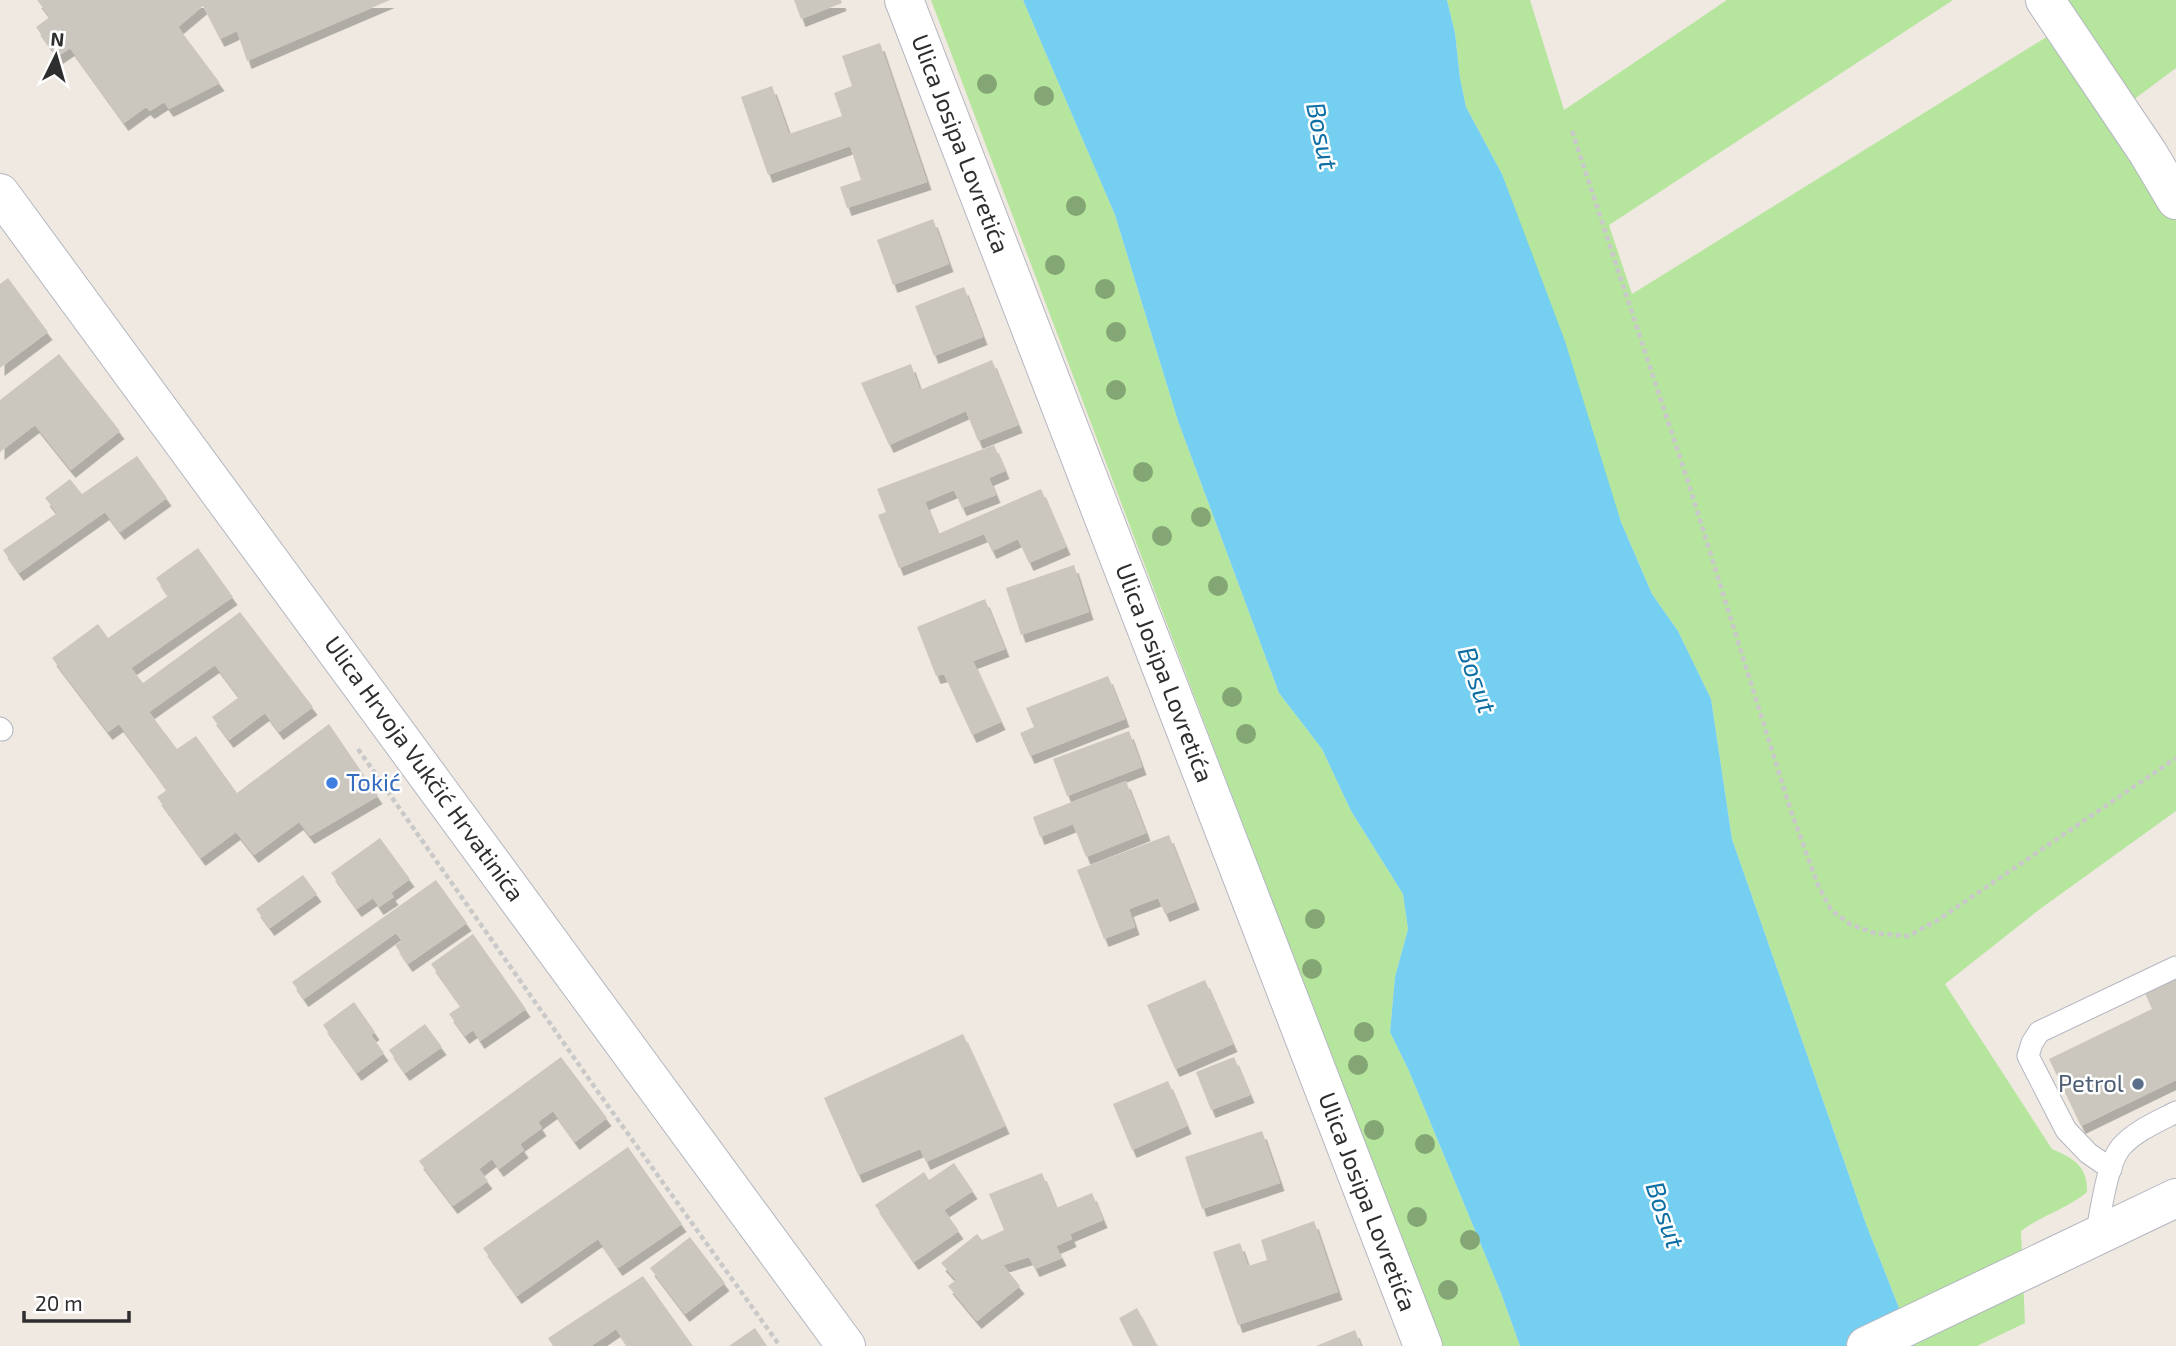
<svg xmlns="http://www.w3.org/2000/svg" width="2176" height="1346" viewBox="0 0 2176 1346" font-family="'Exo 2',sans-serif">
<style>
.green{fill:#b6e59e}
.water{fill:#75cff0}
.building{fill:#cbc7bf;filter:url(#shadow)}
.lines{fill:none;stroke-linecap:round;stroke-linejoin:round}
.service-casing{stroke:#b4b7c1;stroke-width:23}
.minor-casing{stroke:#b4b7c1;stroke-width:40}
.secondary-casing{stroke:#b4b7c1;stroke-width:40}
.path{stroke:#c9c9c9;stroke-width:4.5;stroke-dasharray:5 3.5;stroke-linecap:butt}
.service{stroke:#fff;stroke-width:21}
.minor{stroke:#fff;stroke-width:38}
.secondary{stroke:#fff;stroke-width:38}
.tree{fill:#84a574}
.shop-dot{fill:#3f7fe0;stroke:#fff;stroke-width:2.5}
.service-dot{fill:#5c6f8a;stroke:#fff;stroke-width:2.5}
.labels{text-anchor:middle;stroke-width:5;stroke-linejoin:round;paint-order:stroke}
.street-label{font-size:24px;fill:#2e2e2e;stroke:#fff}
.shop-label{font-size:24px;fill:#366cbe;stroke:#fff;text-anchor:start}
.service-label{font-size:24px;fill:#4e5e75;stroke:#fff;text-anchor:end}
.water-label{font-size:26px;font-style:italic;fill:#0d6fa3;stroke:#fff}
</style>
<defs>
<filter id="shadow"><feDropShadow dx="4.5" dy="8" stdDeviation="0" flood-color="#0004"/></filter>
</defs>
<rect width="100%" height="100%" fill="#efe9e1"/>
<!-- green -->
<g class="green">
<polygon points="931,0 1023,0 1115,215 1178,421 1279,693 1322,749 1351,811 1403,894 1408,929 1395,977 1390,1032 1409,1071 1501,1293 1520,1346 1440,1346"/>
<path d="M 1447,0 L 1530,0 L 1564,110 L 1727,0 L 1953,0 L 1609,225 L 1632,294 L 2053,33 L 2176,219 L 2176,811 L 2040,909 L 1945,984 L 2052,1149 C 2073,1158 2088,1166 2087,1192 C 2067,1209 2042,1215 2021,1231 L 2025,1323 L 1977,1346 L 1914,1346 L 1866,1224 L 1732,839 L 1711,699 L 1678,631 L 1652,594 L 1621,522 L 1502,174 L 1466,107 L 1460,78 L 1455,33 Z"/>
<polygon points="2054,0 2176,0 2176,68 2125,106"/>
</g>
<!-- water -->
<polygon class="water" points="1023,0 1447,0 1455,33 1460,78 1466,107 1502,174 1565,341 1621,522 1652,594 1678,631 1711,699 1732,839 1866,1224 1914,1346 1520,1346 1501,1293 1409,1071 1390,1032 1395,977 1408,929 1403,894 1351,811 1322,749 1279,693 1178,421 1115,215"/>
<!-- building -->
<g class="building">
<polygon points="37,0 390,0 247,61 237,31 220,39 203,6 178,27 220,83 169,109 164,102 150,111 146,107 124,123 70,48 57,57 36,27 50,17"/>
<polygon points="794,0 841,0 842,3 801,19"/>
<polygon points="880,43 927,182 847,208 840,187 861,180 850,146 768,175 741,97 772,86 789,134 842,116 834,93 852,86 842,56"/>
<polygon points="933,219 949,264 893,285 877,240"/>
<polygon points="8,278 48,332 0,368 0,284"/>
<polygon points="964,287 983,337 934,356 915,306"/>
<polygon points="59,354 120,431 71,470 35,425 0,452 0,400"/>
<polygon points="992,360 1018,425 978,441 966,411 889,445 861,383 911,364 920,390"/>
<polygon points="994,445 1005,471 989,478 996,495 962,508 954,490 925,502 938,534 1041,489 1066,547 1029,563 1018,539 992,551 984,534 899,568 878,515 886,512 877,489"/>
<polygon points="137,456 167,498 120,532 105,512 19,573 3,550 57,513 45,498 70,479 82,494"/>
<polygon points="198,548 233,597 131,668 143,683 240,612 313,707 279,732 265,713 229,740 212,717 239,697 215,665 149,712 177,749 196,736 237,793 329,724 378,796 310,836 299,822 254,855 236,832 201,858 157,797 167,790 151,767 119,724 108,732 52,658 98,624 108,638 168,596 156,578"/>
<polygon points="1074,565 1089,612 1021,635 1006,588"/>
<polygon points="985,599 1005,649 973,661 1001,722 972,735 944,674 936,676 917,627"/>
<polygon points="1108,676 1125,719 1030,756 1020,733 1034,727 1026,708"/>
<polygon points="1129,731 1142,767 1067,796 1053,759"/>
<polygon points="1126,781 1146,833 1086,857 1073,824 1040,837 1033,817"/>
<polygon points="1169,835 1195,902 1165,914 1158,898 1129,909 1135,927 1104,939 1077,870"/>
<polygon points="380,838 410,879 391,893 394,897 379,907 373,898 357,909 331,873"/>
<polygon points="303,875 317,894 270,928 256,909"/>
<polygon points="436,880 467,923 408,964 395,945 402,941 396,933 304,999 292,982"/>
<polygon points="473,934 526,1009 480,1041 473,1030 465,1036 449,1014 461,1006 431,964"/>
<polygon points="2176,975 2176,1080 2081,1126 2049,1059 2152,1009 2144,991"/>
<polygon points="1205,980 1233,1044 1175,1069 1147,1005"/>
<polygon points="354,1002 375,1032 371,1035 384,1053 357,1073 323,1025"/>
<polygon points="425,1024 442,1047 405,1073 389,1050"/>
<polygon points="963,1034 1005,1126 926,1162 920,1149 858,1175 824,1098"/>
<polygon points="561,1057 607,1118 575,1142 553,1111 538,1122 542,1128 520,1144 524,1150 499,1169 492,1159 479,1169 488,1181 453,1206 419,1161"/>
<polygon points="1234,1057 1250,1095 1211,1110 1196,1072"/>
<polygon points="1168,1081 1187,1126 1132,1150 1113,1104"/>
<polygon points="1262,1131 1280,1183 1202,1209 1185,1157"/>
<polygon points="628,1147 682,1224 618,1268 598,1239 517,1296 483,1248"/>
<polygon points="954,1163 973,1191 944,1210 959,1231 914,1262 875,1205 924,1172 929,1180"/>
<polygon points="1042,1173 1056,1208 1092,1193 1103,1220 1070,1234 1072,1239 1056,1246 1062,1258 1035,1269 1029,1257 1003,1265 1020,1286 977,1321 948,1286 956,1280 941,1263 977,1234 982,1240 1004,1230 989,1194"/>
<polygon points="1314,1221 1338,1292 1238,1325 1213,1252 1240,1243 1248,1266 1267,1260 1261,1240"/>
<polygon points="690,1237 725,1283 685,1314 650,1268"/>
<polygon points="643,1276 693,1346 627,1346 616,1329 591,1346 553,1346 548,1338"/>
<polygon points="1137,1308 1157,1346 1133,1346 1119,1318"/>
<polygon points="755,1328 767,1346 729,1346"/>
<polygon points="1355,1330 1361,1346 1316,1346"/>
</g>
<g class="lines">
<defs>
<g id="service">
<polyline points="0,728 2,730"/>
<polyline points="2111,1169 2088,1153 2066,1130 2028,1056 2032,1043 2039,1032 2176,967"/>
<path d="M 2096,1236 C 2101,1213 2106,1165 2121,1147 C 2135,1131 2157,1122 2176,1112"/>
</g>
<g id="minor">
<polyline points="904,0 1423,1346"/>
<polyline points="2045,0 2148,153 2176,200"/>
</g>
<g id="secondary">
<polyline points="0,193 846,1346"/>
<polyline points="1866,1346 2176,1198"/>
</g>
</defs>
<!-- service casing -->
<use href="#service" class="service-casing"/>
<!-- minor casing -->
<use href="#minor" class="minor-casing"/>
<!-- secondary casing -->
<use href="#secondary" class="secondary-casing"/>
<!-- path -->
<g class="path">
<polyline points="1572,131 1689,485 1791,811 1818,885 1831,910 1850,924 1874,933 1908,936 1938,920 2176,758"/>
<polyline points="358,749 598,1092 780,1346"/>
</g>
<!-- service -->
<use href="#service" class="service"/>
<!-- minor -->
<use href="#minor" class="minor"/>
<!-- secondary -->
<use href="#secondary" class="secondary"/>
</g>
<!-- trees -->
<g class="tree">
<circle cx="987" cy="84" r="10"/>
<circle cx="1044" cy="96" r="10"/>
<circle cx="1076" cy="206" r="10"/>
<circle cx="1055" cy="265" r="10"/>
<circle cx="1105" cy="289" r="10"/>
<circle cx="1116" cy="332" r="10"/>
<circle cx="1116" cy="390" r="10"/>
<circle cx="1143" cy="472" r="10"/>
<circle cx="1201" cy="517" r="10"/>
<circle cx="1162" cy="536" r="10"/>
<circle cx="1218" cy="586" r="10"/>
<circle cx="1232" cy="697" r="10"/>
<circle cx="1246" cy="734" r="10"/>
<circle cx="1315" cy="919" r="10"/>
<circle cx="1312" cy="969" r="10"/>
<circle cx="1364" cy="1032" r="10"/>
<circle cx="1358" cy="1065" r="10"/>
<circle cx="1374" cy="1130" r="10"/>
<circle cx="1425" cy="1144" r="10"/>
<circle cx="1417" cy="1217" r="10"/>
<circle cx="1470" cy="1240" r="10"/>
<circle cx="1448" cy="1290" r="10"/>
</g>
<!-- markers -->
<circle class="shop-dot" cx="332" cy="783" r="7"/>
<circle class="service-dot" cx="2138" cy="1084" r="7"/>
<g class="labels">
<!-- street labels -->
<g class="street-label">
<text transform="translate(960 144) rotate(69)" y="8">Ulica Josipa Lovretića</text>
<text transform="translate(1164 673) rotate(69)" y="8">Ulica Josipa Lovretića</text>
<text transform="translate(424 769) rotate(54)" y="8">Ulica Hrvoja Vukčić Hrvatinića</text>
<text transform="translate(1367 1202) rotate(69)" y="8">Ulica Josipa Lovretića</text>
</g>
<!-- shop labels -->
<g class="shop-label">
<text x="346" y="791">Tokić</text>
</g>
<!-- service labels -->
<g class="service-label">
<text x="2124" y="1092">Petrol</text>
</g>
<!-- water labels -->
<g class="water-label">
<text transform="translate(1322 136) rotate(78)" y="9">Bosut</text>
<text transform="translate(1477 680) rotate(71)" y="9">Bosut</text>
<text transform="translate(1665 1215) rotate(71)" y="9">Bosut</text>
</g>
</g>
<!-- north arrow -->
<g transform="translate(56 56) rotate(5)" stroke="#ffffff" stroke-width="5" paint-order="stroke">
<path d="M0-5L12 26L0 18L-12 26Z" fill="#2e2e2e"/>
<text y="-10" font-size="19" font-weight="bold" text-anchor="middle" fill="#2e2e2e">N</text>
</g>
<!-- scale -->
<path d="M24 1311v10h105v-10" fill="none" stroke="#2e2e2e" stroke-width="3.5"/>
<text x="35" y="1311" font-size="21" fill="#2e2e2e" stroke="#ffffff" stroke-width="5" paint-order="stroke">20 m</text>
</svg>
